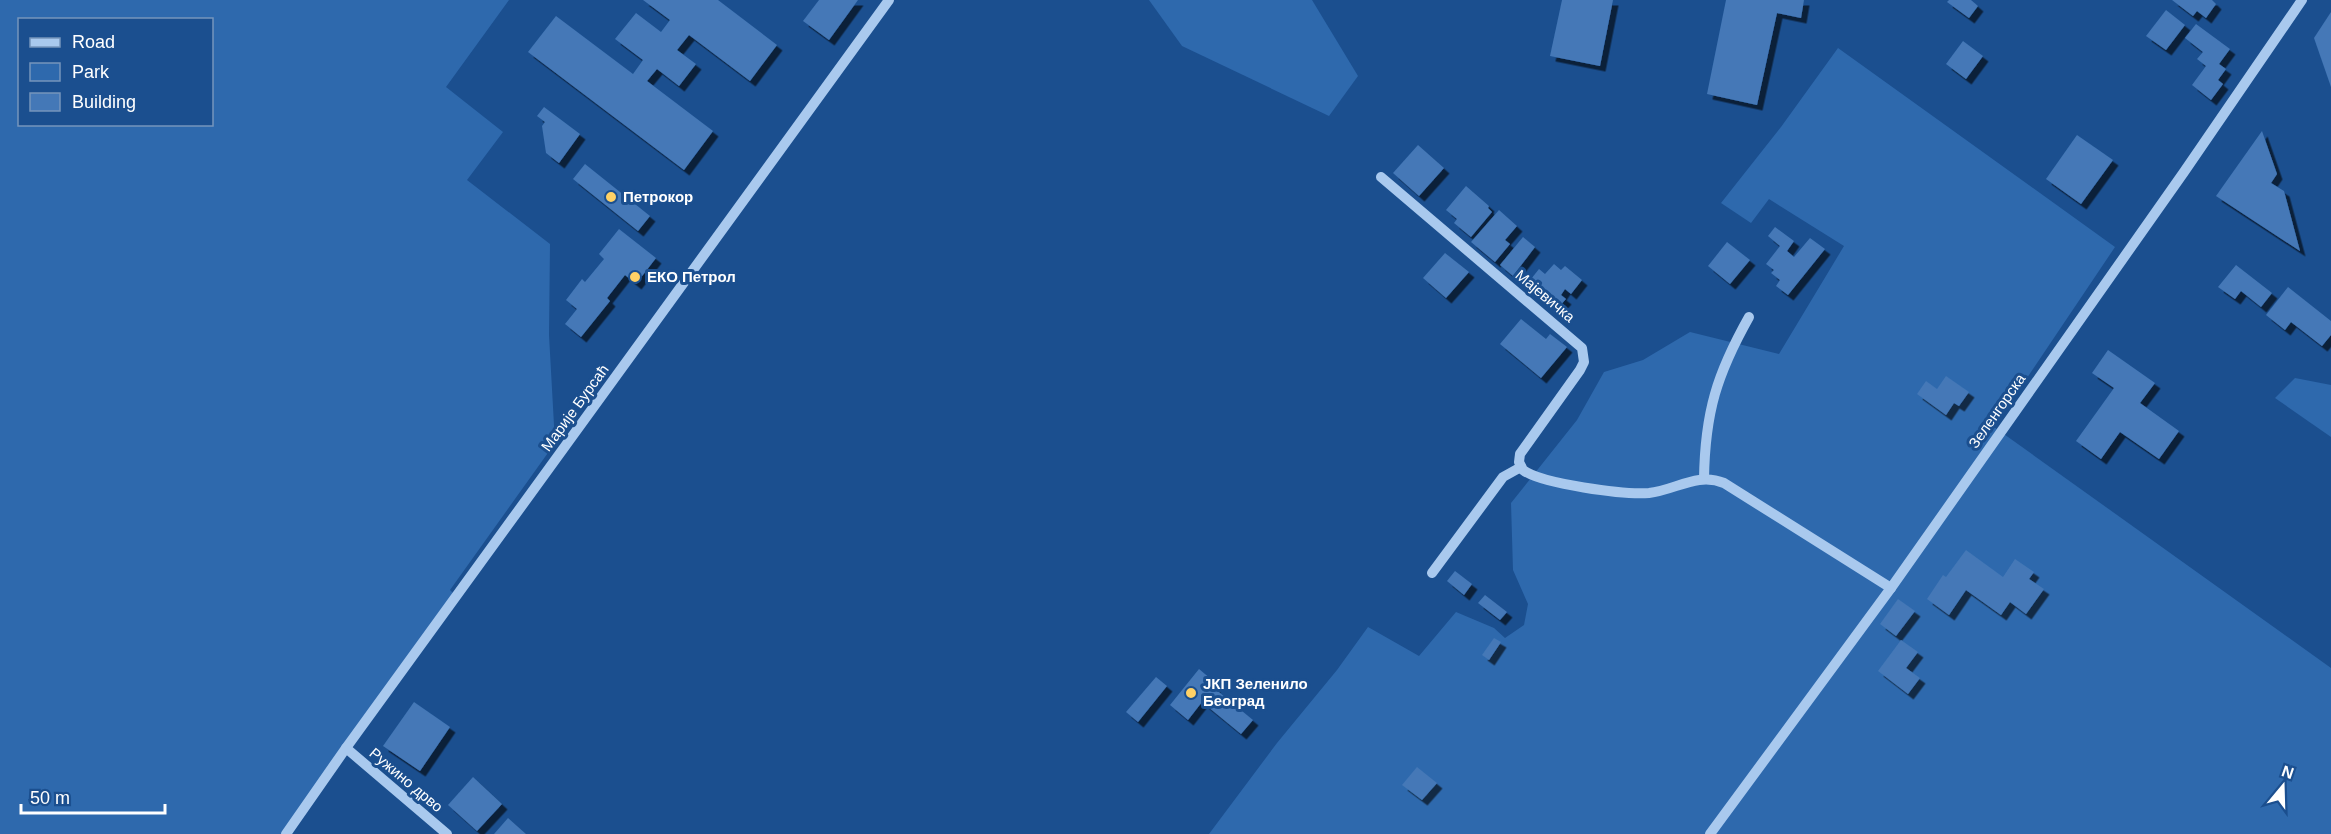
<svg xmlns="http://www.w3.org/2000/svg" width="2331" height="834" viewBox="0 0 2331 834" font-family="Arial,sans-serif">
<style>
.green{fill:#2e69ad;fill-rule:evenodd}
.building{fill:#4478b7;filter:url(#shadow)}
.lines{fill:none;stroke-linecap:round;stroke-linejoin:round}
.minor{stroke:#a9c9ee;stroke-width:10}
.poi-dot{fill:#ffd166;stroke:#1b4f8f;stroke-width:2}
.labels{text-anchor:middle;stroke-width:6;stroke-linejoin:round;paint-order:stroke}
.poi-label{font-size:15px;font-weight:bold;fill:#fff;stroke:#1b4f8f;text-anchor:start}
.street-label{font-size:15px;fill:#fff;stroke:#1b4f8f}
</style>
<defs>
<filter id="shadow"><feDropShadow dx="5.5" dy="5.5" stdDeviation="0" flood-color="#0009"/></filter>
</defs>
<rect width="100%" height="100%" fill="#1b4f8f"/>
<!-- green -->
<g class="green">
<path d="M 0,0 L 509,0 L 446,87 L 503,132 L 467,180 L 550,244 L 549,335 L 555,443 L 450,590 L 457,597 L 285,834 L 0,834 ZM 20,20 L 212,20 L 212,124 L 20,124 Z"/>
<polygon points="1149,0 1312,0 1358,76 1329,116 1182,46"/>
<polygon points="1838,48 2115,247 1994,427 2331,668 2331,834 1209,834 1277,743 1337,670 1368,627 1419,656 1456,612 1494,628 1505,638 1524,625 1528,604 1513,570 1511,503 1577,420 1604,372 1643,360 1690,332 1779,354 1844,246 1769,199 1751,223 1721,203 1781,127"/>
<polygon points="2295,378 2331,385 2331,437 2275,398"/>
</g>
<!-- building -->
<g class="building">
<polygon points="643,0 718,0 777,45 750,81 689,35 677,50 696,64 679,86 657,69 647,81 713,131 684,170 528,52 556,16 633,74 643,60 615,39 636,13 661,32 670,20"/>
<polygon points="819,0 858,0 829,40 803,21"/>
<polygon points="1562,0 1613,0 1600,66 1550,56"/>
<polygon points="1726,0 1804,0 1801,18 1777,13 1757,105 1707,94"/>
<polygon points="1949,0 1971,0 1978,6 1969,18 1947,2"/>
<polygon points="2172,0 2212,0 2216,4 2206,18 2197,11 2193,16"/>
<polygon points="2166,10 2185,25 2166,50 2146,36"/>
<polygon points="2331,12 2331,87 2314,38"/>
<polygon points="2196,24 2230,49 2219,64 2226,69 2218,80 2223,84 2211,100 2192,85 2206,66 2197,59 2203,52 2185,38"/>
<polygon points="1963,41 1983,56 1966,79 1946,64"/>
<polygon points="544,107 580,134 559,163 546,153 542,126 545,122 537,116"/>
<polygon points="2262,131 2277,174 2271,183 2284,191 2300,251 2216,196"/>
<polygon points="2077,135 2113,160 2081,204 2046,179"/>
<polygon points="1418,145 1444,168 1419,196 1393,173"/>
<polygon points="585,164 650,216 638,231 573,179"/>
<polygon points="1466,186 1489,206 1488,208 1492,212 1471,237 1454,223 1457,219 1446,210"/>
<polygon points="1499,210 1517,226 1505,240 1510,244 1495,262 1471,242"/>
<polygon points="1775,227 1794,241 1787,251 1794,257 1810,238 1825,249 1788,295 1776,286 1780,280 1771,273 1774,270 1766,264 1780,246 1768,236"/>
<polygon points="619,229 656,258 636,284 625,275 607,298 610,301 581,337 565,324 577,309 566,300 582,279 585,282 604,259 599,254"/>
<polygon points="1523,237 1535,247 1513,276 1500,265"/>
<polygon points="1727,242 1750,260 1730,284 1708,266"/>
<polygon points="1445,253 1469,272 1446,298 1423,278"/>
<polygon points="1554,264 1561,270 1565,266 1582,280 1571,294 1565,289 1561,295 1566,299 1557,309 1527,284 1539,269 1545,274"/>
<polygon points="2236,265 2272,293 2261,307 2241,291 2235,299 2218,287"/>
<polygon points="2288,287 2331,321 2331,335 2322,346 2291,322 2285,330 2266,315"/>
<polygon points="1521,319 1546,339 1550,334 1567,347 1541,378 1500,344"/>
<polygon points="2108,350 2155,383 2140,403 2179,431 2159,459 2120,432 2101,459 2076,441 2114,388 2092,373"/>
<polygon points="1946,376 1969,392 1959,406 1954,403 1946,415 1917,394 1926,381 1937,389"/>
<polygon points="1966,550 2003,577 2015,559 2034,572 2029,579 2044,589 2026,614 2010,602 2001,615 1966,590 1949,615 1927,599 1943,575 1946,577"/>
<polygon points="1455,571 1472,584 1464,595 1447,581"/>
<polygon points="1485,595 1507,612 1500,620 1478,603"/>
<polygon points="1898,599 1915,611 1896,636 1880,624"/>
<polygon points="1494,638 1501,642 1489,660 1482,655"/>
<polygon points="1901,640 1918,652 1906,668 1920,678 1908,694 1878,671"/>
<polygon points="1199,669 1217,684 1214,688 1253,720 1241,734 1202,702 1188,720 1170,705"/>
<polygon points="1156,677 1167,686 1138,722 1126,712"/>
<polygon points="414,702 450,727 420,771 383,746"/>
<polygon points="1417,767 1437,783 1422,800 1402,785"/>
<polygon points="473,777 502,804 477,831 448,805"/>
<polygon points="508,818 526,834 494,834"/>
</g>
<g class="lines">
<!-- minor -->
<g class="minor">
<path d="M 1381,177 L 1582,348 L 1584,362 L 1580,370 L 1520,454 L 1519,462 L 1523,470 C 1541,484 1625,495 1649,493 C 1676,490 1697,472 1724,483 L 1891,588"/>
<path d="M 1704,479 C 1705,412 1717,374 1749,317"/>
<polyline points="1432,573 1503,477 1521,467"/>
<polyline points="346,748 447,834"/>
<polyline points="286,834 346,748 889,0"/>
<polyline points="1710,834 1891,588 2184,172 2302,0"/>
</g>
</g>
<!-- markers -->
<g class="poi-dot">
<circle cx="611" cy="197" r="6"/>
<circle cx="635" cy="277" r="6"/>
<circle cx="1191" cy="693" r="6"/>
</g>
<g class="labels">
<!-- poi labels -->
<g class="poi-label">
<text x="623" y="202">Петрокор</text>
<text x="647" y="282">ЕКО Петрол</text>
<text x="1203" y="689">ЈКП Зеленило<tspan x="1203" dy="17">Београд</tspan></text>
</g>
<!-- street labels -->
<g class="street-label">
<text transform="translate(1545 296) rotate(40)" y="5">Мајевичка</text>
<text transform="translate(575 408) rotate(-54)" y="5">Марије Бурсаћ</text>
<text transform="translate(1997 411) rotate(-55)" y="5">Зеленгорска</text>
<text transform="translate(406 780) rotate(40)" y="5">Ружино дрво</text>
</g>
</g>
<!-- legend -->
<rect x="18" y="18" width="195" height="108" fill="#1b4f8f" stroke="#7695bc" stroke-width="1.5"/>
<rect x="30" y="38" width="30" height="9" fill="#a9c9ee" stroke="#7695bc" stroke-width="1.5"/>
<text x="72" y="48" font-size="18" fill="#ffffff">Road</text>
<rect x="30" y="63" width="30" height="18" fill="#2e69ad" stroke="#7695bc" stroke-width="1.5"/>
<text x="72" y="78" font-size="18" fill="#ffffff">Park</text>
<rect x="30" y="93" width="30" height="18" fill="#4478b7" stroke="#7695bc" stroke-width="1.5"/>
<text x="72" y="108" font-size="18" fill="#ffffff">Building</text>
<!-- north arrow -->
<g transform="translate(2283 786) rotate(19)" stroke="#1b4f8f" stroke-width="4.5" paint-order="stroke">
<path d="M0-4.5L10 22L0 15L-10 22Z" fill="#ffffff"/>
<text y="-9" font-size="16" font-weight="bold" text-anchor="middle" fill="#ffffff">N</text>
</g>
<!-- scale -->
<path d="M21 804v9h144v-9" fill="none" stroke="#ffffff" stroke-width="3"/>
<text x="30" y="804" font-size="18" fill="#ffffff" stroke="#1b4f8f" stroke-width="4.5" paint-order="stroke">50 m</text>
</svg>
